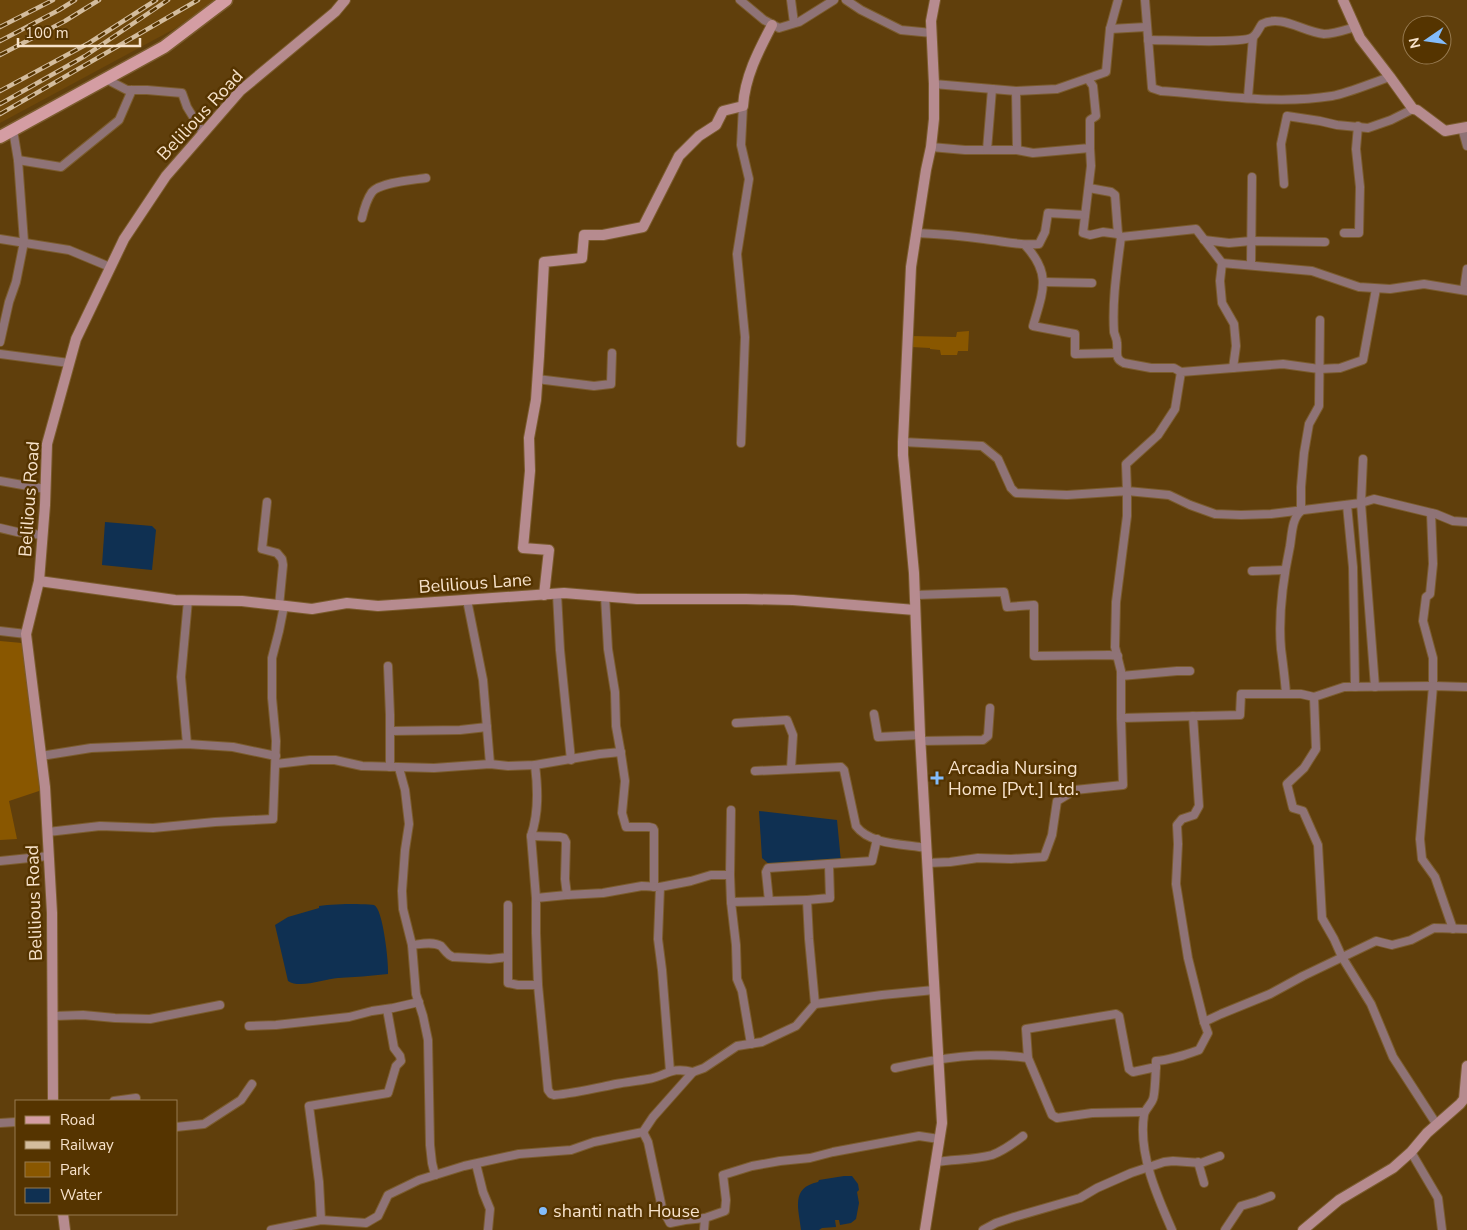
<svg xmlns="http://www.w3.org/2000/svg" width="1467" height="1230" viewBox="0 0 1467 1230" font-family="'Nunito Sans',sans-serif">
<style>
.built{fill:#6e470a}
.green{fill:#895700}
.water{fill:#0f3052}
.lines{fill:none;stroke-linecap:round;stroke-linejoin:round}
.street-casing{stroke:#7b5c2e;stroke-width:10}
.secondary-casing{stroke:#7b5c2e;stroke-width:12}
.primary-casing{stroke:#7b5c2e;stroke-width:15}
.street{stroke:#8f7376;stroke-width:8}
.secondary{stroke:#b68b8f;stroke-width:10}
.primary{stroke:#d49da3;stroke-width:12}
.rail-casing{stroke:#d3bc9d;stroke-width:4.5}
.rail{stroke:#553400;stroke-width:2.5;stroke-dasharray:8;stroke-linecap:butt}
.poi-dot{fill:#83bcfb;stroke:#553400;stroke-width:2}
.labels{text-anchor:middle;stroke-width:5;stroke-linejoin:round;paint-order:stroke}
.street-label{font-size:18px;fill:#f7e2ca;stroke:#553400}
.poi-label{font-size:18px;fill:#f7e2ca;stroke:#553400;text-anchor:start}
</style>
<rect width="100%" height="100%" fill="#603f0c"/>
<!-- built -->
<polygon class="built" points="0,0 215,0 176,28 0,123"/>
<!-- green -->
<g class="green">
<polygon points="969,331 968,351 958,351 957,355 941,355 940,350 930,349 930,348 911,347 910,336 956,337 957,332"/>
<polygon points="0,641 22,643 42,790 9,801 17,839 0,840"/>
</g>
<!-- water -->
<g class="water">
<polygon points="105,522 152,526 156,530 152,570 102,565"/>
<polygon points="759,811 837,820 841,862 769,864 762,858"/>
<path d="M 346,904 C 352,904 370,904 374,905 C 383,908 389,964 388,974 C 371,976 354,977 338,978 C 324,979 300,989 288,981 L 275,925 L 288,917 L 319,908 L 319,906 L 327,905 Z"/>
<path d="M 844,1176 L 852,1176 L 858,1184 L 859,1190 L 857,1192 L 859,1203 L 856,1219 L 851,1223 L 840,1225 L 839,1220 L 835,1220 L 836,1227 L 822,1228 L 819,1230 L 801,1230 C 799,1209 790,1188 818,1182 L 819,1180 Z"/>
</g>
<g class="lines">
<defs>
<g id="street">
<polyline points="740,0 764,20 779,28 799,22 834,0"/>
<polyline points="791,0 794,23"/>
<polyline points="846,0 861,10 901,30 932,33"/>
<path d="M 1145,0 L 1152,88 L 1161,91 C 1217,95 1276,105 1332,96 C 1349,93 1374,82 1390,77"/>
<polyline points="1110,29 1146,27"/>
<path d="M 1148,40 C 1165,40 1243,44 1253,37 C 1257,34 1259,28 1262,24 C 1282,14 1303,32 1324,34 C 1334,34 1345,30 1355,27"/>
<polyline points="106,79 127,90 147,90 182,93 187,107 203,133"/>
<polyline points="934,84 1016,91 1057,89 1106,72 1110,29 1118,0"/>
<polyline points="1248,97 1253,37"/>
<polyline points="1462,128 1467,146"/>
<polyline points="931,147 965,150 1017,150 1016,91"/>
<polyline points="1090,148 1091,166 1083,233 1090,235 1103,232 1118,234 1121,237 1196,229 1222,263"/>
<polyline points="987,150 992,89"/>
<polyline points="1017,150 1033,153 1090,148 1090,120 1096,116 1093,86 1088,79"/>
<polyline points="18,160 61,167 119,120 132,90"/>
<polyline points="1284,184 1281,144 1287,116 1320,121 1337,125 1368,128 1391,120 1413,109"/>
<polyline points="1089,188 1111,192 1115,195 1118,234"/>
<path d="M 362,218 C 364,209 367,199 372,192 C 381,182 413,180 426,178"/>
<path d="M 917,233 C 939,234 962,236 984,239 C 1003,241 1020,246 1039,244 L 1045,232 L 1048,213 L 1085,215"/>
<polyline points="1344,233 1359,233 1360,187 1356,149 1358,126"/>
<path d="M 1121,237 C 1117,269 1112,300 1114,332 C 1115,336 1117,339 1117,343 C 1118,352 1114,359 1124,363 L 1151,368 L 1174,368 L 1181,372"/>
<polyline points="0,239 69,250 110,267"/>
<polyline points="1204,240 1229,243 1251,241 1325,242"/>
<path d="M 1025,245 C 1052,274 1043,291 1033,326 L 1075,334 L 1075,354 L 1116,353"/>
<polyline points="1251,265 1252,177"/>
<polyline points="1044,282 1092,283"/>
<polyline points="1376,289 1363,360 1340,368 1319,369 1283,364 1181,372 1175,409 1158,435 1126,464 1127,491 1169,495 1190,505 1215,514 1241,515 1271,514 1361,503 1374,499 1436,514 1453,521 1467,522"/>
<polyline points="1464,290 1467,269"/>
<polyline points="0,342 9,302 16,282 24,242 18,160 13,130"/>
<polyline points="0,354 69,363"/>
<polyline points="1233,368 1236,346 1234,324 1222,303 1220,281 1222,263 1312,271 1359,287 1390,289 1424,284 1467,291"/>
<polyline points="537,379 594,386 611,384 612,353"/>
<polyline points="903,442 982,446 998,459 1011,488 1016,493 1067,495 1127,491 1127,516 1116,602 1115,647 1121,671 1121,718"/>
<polyline points="741,443 745,337 737,254 749,179 741,145 743,106"/>
<polyline points="1363,459 1361,503 1375,687"/>
<polyline points="0,481 45,489"/>
<polyline points="267,502 262,549 277,553 282,559 283,565 279,606"/>
<polyline points="1347,505 1353,567 1355,687"/>
<polyline points="1431,513 1433,564 1430,594 1426,597 1423,621 1433,658 1433,686 1420,839 1422,859 1435,877 1453,929"/>
<polyline points="0,528 17,532 42,535"/>
<polyline points="1252,571 1285,570"/>
<polyline points="557,594 560,650 571,760"/>
<polyline points="915,595 1004,592 1007,607 1034,605 1034,656 1109,655 1118,656"/>
<polyline points="605,596 608,649 615,692 616,726 621,754 625,781 622,813 626,827 649,827 653,828 654,830 654,887"/>
<polyline points="467,600 483,680 490,764"/>
<polyline points="0,631 26,634"/>
<polyline points="388,666 390,715 390,767"/>
<polyline points="1121,676 1177,671 1190,671"/>
<path d="M 1286,694 C 1285,679 1283,664 1281,649 C 1278,614 1283,579 1290,546 C 1292,534 1292,518 1301,511 L 1301,487 L 1304,453 L 1309,424 L 1319,406 L 1320,320"/>
<polyline points="1314,697 1316,749 1304,768 1287,784 1293,808 1303,811 1318,845 1322,918 1334,939 1342,957 1371,1004 1393,1057 1437,1125"/>
<polyline points="874,714 878,737 920,735"/>
<polyline points="1193,716 1199,806 1194,815 1182,819 1177,825 1178,844 1176,884 1188,958 1204,1022"/>
<polyline points="736,723 787,720 793,735 791,769"/>
<polyline points="391,731 460,730 487,727"/>
<polyline points="920,741 983,740 988,736 990,708"/>
<polyline points="187,744 181,677 188,600"/>
<polyline points="41,756 91,748 187,744 233,747 276,756"/>
<polyline points="276,764 310,760 335,760 362,766 434,768 490,764 508,766 535,765 600,754 621,752"/>
<path d="M 535,765 C 538,789 539,813 531,836 L 560,837 L 564,838 L 566,842 L 565,879 L 567,895 L 536,898 L 536,933 L 538,985"/>
<polyline points="399,768 405,790 409,824 405,850 402,891 403,909 412,945 416,994 423,1016 428,1040 430,1145 432,1163 435,1175"/>
<path d="M 755,771 L 841,767 L 844,770 L 856,826 C 870,845 904,844 926,848"/>
<polyline points="48,832 100,826 153,828 215,822 273,819 276,741 272,698 272,658 279,631 284,606"/>
<polyline points="531,836 536,898"/>
<polyline points="0,861 49,856"/>
<polyline points="927,863 950,862 978,858 1011,859 1044,857 1052,835 1057,801 1075,790 1123,785 1121,718 1240,715 1241,694 1301,694 1314,697 1344,687 1433,686 1467,687"/>
<polyline points="730,875 731,810"/>
<polyline points="567,895 603,893 642,886 660,887 658,939 662,970 670,1071"/>
<polyline points="807,900 830,898 829,865"/>
<polyline points="769,901 766,872 768,868 872,861 877,839"/>
<polyline points="731,902 736,945 737,979 742,991 751,1044"/>
<polyline points="508,905 508,957"/>
<path d="M 412,945 C 421,944 433,941 441,946 C 445,950 447,955 453,957 L 490,959 L 508,957 L 508,983 L 518,985 L 538,985 L 548,1090 L 551,1094 L 554,1095 C 576,1093 596,1088 616,1084 C 627,1082 637,1081 648,1079 C 667,1076 670,1066 693,1072"/>
<polyline points="815,1004 882,995 934,990"/>
<polyline points="54,1016 83,1015 115,1018 150,1019 220,1005"/>
<polyline points="249,1026 276,1025 349,1017 372,1011 393,1008 419,1002"/>
<polyline points="1028,1058 1026,1029 1116,1014 1119,1016 1129,1069 1133,1072 1156,1067"/>
<path d="M 895,1068 C 940,1058 983,1051 1028,1058 L 1052,1115 L 1057,1118 L 1092,1113 L 1144,1112"/>
<polyline points="114,1101 136,1098"/>
<polyline points="0,1123 16,1122"/>
<polyline points="176,1127 204,1124 241,1100 252,1084"/>
<polyline points="643,1132 648,1142 662,1208 670,1223 685,1220 705,1218 725,1211 726,1200 723,1175 752,1166 780,1161 810,1158 833,1152 919,1136 939,1139"/>
<polyline points="1411,1152 1438,1198 1442,1230"/>
<path d="M 936,1162 C 954,1159 974,1160 992,1155 C 1003,1151 1014,1143 1023,1136"/>
<polyline points="1198,1162 1204,1183"/>
<polyline points="476,1164 483,1192 490,1209 488,1230"/>
<polyline points="321,1220 319,1182 309,1106 388,1093 396,1066 401,1061 400,1056 394,1048 387,1009"/>
<polyline points="271,1230 321,1220 366,1223 378,1216 388,1195 419,1180 464,1166 519,1154 571,1150 594,1142 643,1132 653,1117 693,1072 704,1068 737,1046 762,1042 796,1026 815,1004 809,939 807,900 731,902 730,875 711,875 691,881 660,887"/>
<polyline points="704,1230 705,1218"/>
<polyline points="983,1230 996,1223 1014,1217 1080,1198 1097,1188 1131,1173 1164,1162 1173,1161 1201,1163 1220,1156"/>
<path d="M 1172,1230 C 1157,1196 1138,1153 1144,1115 C 1145,1109 1151,1105 1153,1099 C 1155,1094 1156,1067 1156,1061 C 1171,1060 1185,1055 1199,1050 L 1208,1033 L 1204,1022 L 1221,1014 L 1270,994 L 1303,976 L 1376,941 L 1392,945 L 1411,940 L 1434,928 L 1467,929"/>
<polyline points="1225,1230 1241,1206 1258,1201 1271,1196"/>
</g>
<g id="secondary">
<polyline points="1343,0 1360,38 1390,77 1413,109 1417,110 1445,131 1467,127"/>
<polyline points="39,581 175,600 242,601 312,609 347,603 378,606 564,593 637,599 746,599 793,600 915,610"/>
<path d="M 544,595 L 549,550 L 523,548 L 530,471 L 529,438 L 536,400 L 539,356 L 544,262 L 582,258 L 584,235 L 603,235 L 643,227 L 679,156 L 699,136 L 716,125 L 723,111 L 743,106 C 745,76 759,50 772,25"/>
<polyline points="53,1101 52,913 45,787 26,634 39,581 45,505 47,444 76,339 124,239 166,176 240,91 335,12 345,0"/>
<polyline points="63,1214 65,1230"/>
<polyline points="925,1230 942,1123 920,735 914,573 903,455 903,442 911,267 926,170 931,147 934,119 934,84 931,21 935,0"/>
<polyline points="1303,1230 1339,1200 1393,1168 1411,1152 1427,1133 1460,1104 1464,1099 1467,1066"/>
</g>
<polyline id="primary" points="0,137 164,47 226,0"/>
</defs>
<!-- street casing -->
<use href="#street" class="street-casing"/>
<!-- secondary casing -->
<use href="#secondary" class="secondary-casing"/>
<!-- primary casing -->
<use href="#primary" class="primary-casing"/>
<!-- street -->
<use href="#street" class="street"/>
<!-- secondary -->
<use href="#secondary" class="secondary"/>
<!-- primary -->
<use href="#primary" class="primary"/>
<defs>
<g id="rail">
<polyline points="0,27 53,0"/>
<polyline points="0,41 59,10 75,0"/>
<polyline points="0,55 65,21 99,0"/>
<polyline points="0,91 89,43 156,0"/>
<polyline points="0,104 85,56 168,0"/>
<polyline points="0,114 198,0"/>
</g>
</defs>
<!-- rail casing -->
<use href="#rail" class="rail-casing"/>
<!-- rail -->
<use href="#rail" class="rail"/>
</g>
<!-- markers -->
<g class="poi-dot">
<path d="M934.5 770.5h5v5h5v5h-5v5h-5v-5h-5v-5h5z"/>
<circle cx="543" cy="1211" r="5"/>
</g>
<g class="labels">
<!-- street labels -->
<g class="street-label">
<text transform="translate(200 115) rotate(-47)" y="6">Belilious Road</text>
<text transform="translate(29 499) rotate(-86)" y="6">Belilious Road</text>
<text transform="translate(475 583) rotate(-4)" y="6">Belilious Lane</text>
<text transform="translate(34 903) rotate(-92)" y="6">Belilious Road</text>
</g>
<!-- poi labels -->
<g class="poi-label">
<text x="948" y="774">Arcadia Nursing<tspan x="948" dy="21">Home [Pvt.] Ltd.</tspan></text>
<text x="553" y="1217">shanti nath House</text>
</g>
</g>
<!-- legend -->
<rect x="15" y="1100" width="162" height="115" fill="#553400" stroke="#967a51"/>
<rect x="25" y="1116" width="25" height="8" fill="#d49da3" stroke="#967a51"/>
<text x="60" y="1125" font-size="15" fill="#f7e2ca">Road</text>
<rect x="25" y="1141" width="25" height="8" fill="#d3bc9d" stroke="#967a51"/>
<text x="60" y="1150" font-size="15" fill="#f7e2ca">Railway</text>
<rect x="25" y="1162" width="25" height="15" fill="#895700" stroke="#967a51"/>
<text x="60" y="1175" font-size="15" fill="#f7e2ca">Park</text>
<rect x="25" y="1188" width="25" height="15" fill="#0f3052" stroke="#967a51"/>
<text x="60" y="1200" font-size="15" fill="#f7e2ca">Water</text>
<!-- north arrow -->
<g transform="translate(1427 40) rotate(257)"><circle r="24" fill="#553400" stroke="#967a51"/>
<path d="M0-4L9 19L0 12L-9 19Z" fill="#83bcfb"/>
<text y="-8" font-size="14" font-weight="bold" text-anchor="middle" fill="#f7e2ca">N</text>
</g>
<!-- scale -->
<path d="M18 38v8h122v-8" fill="none" stroke="#f7e2ca" stroke-width="2.5"/>
<text x="25" y="38" font-size="15" fill="#f7e2ca" stroke="#553400" stroke-width="4" paint-order="stroke">100 m</text>
</svg>
